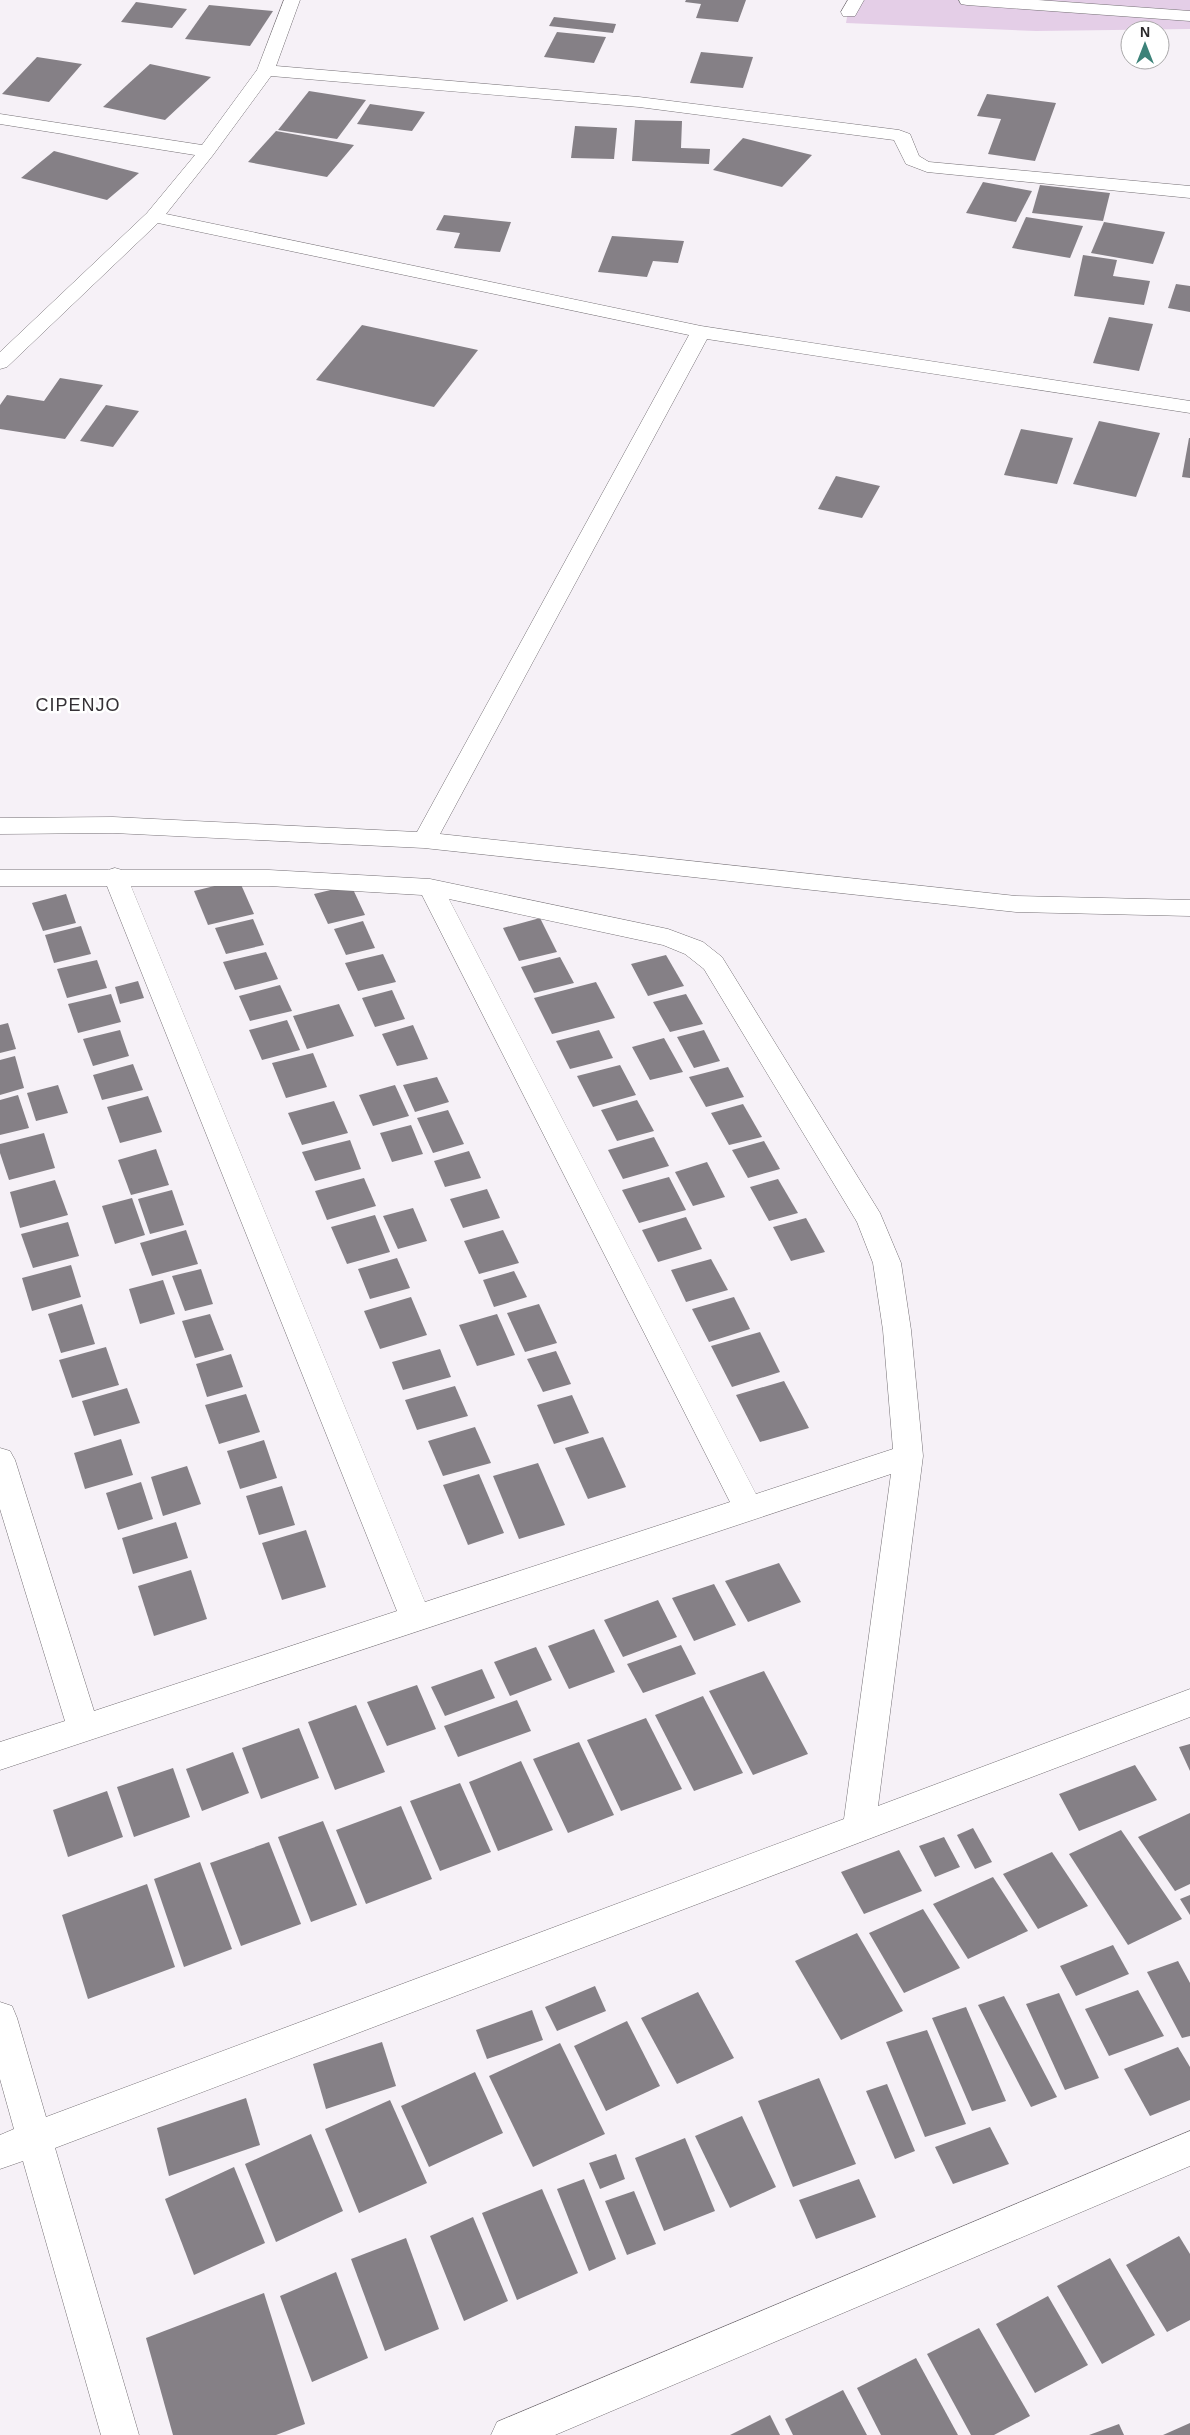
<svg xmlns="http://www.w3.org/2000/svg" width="1190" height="2435" viewBox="0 0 1190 2435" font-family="Helvetica,sans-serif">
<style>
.green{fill:#e4cee7}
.building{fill:#858086}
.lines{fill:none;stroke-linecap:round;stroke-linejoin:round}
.street-casing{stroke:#757075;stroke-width:1}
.street{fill:#fff;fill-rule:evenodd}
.labels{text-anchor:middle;stroke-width:5;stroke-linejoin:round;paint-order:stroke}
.quarter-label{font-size:18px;letter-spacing:1px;fill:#353136;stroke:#fff}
</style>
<rect width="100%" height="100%" fill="#f6f1f7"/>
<!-- green -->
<polygon class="green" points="850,0 1190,0 1190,29 1036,31 846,23"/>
<!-- building -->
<g class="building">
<polygon points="686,0 746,0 738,22 696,18 701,4 685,2"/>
<polygon points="136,2 187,9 172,28 121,22"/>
<polygon points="209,5 273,11 250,46 185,39"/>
<polygon points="554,17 616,24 613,33 549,26"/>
<polygon points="557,32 606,37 594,63 544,57"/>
<polygon points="701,52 753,57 743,88 690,83"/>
<polygon points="37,57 82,64 49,102 2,94"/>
<polygon points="150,64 211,77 165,120 103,107"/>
<polygon points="309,91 366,100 337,139 278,130"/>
<polygon points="987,94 1056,103 1035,161 988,154 1001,119 977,116"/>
<polygon points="370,104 425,112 412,131 357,124"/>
<polygon points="635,120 682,121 681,148 710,149 709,164 632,161"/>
<polygon points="575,126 617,128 614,159 571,158"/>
<polygon points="276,131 354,145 327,177 248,162"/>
<polygon points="743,138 812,155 782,187 713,170"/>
<polygon points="54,151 139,173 107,200 21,178"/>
<polygon points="983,182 1032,191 1016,222 966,213"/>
<polygon points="1040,185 1110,193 1103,221 1032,213"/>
<polygon points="444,215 511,222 500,252 454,248 460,233 436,230"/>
<polygon points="1026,217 1083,226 1070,258 1012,248"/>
<polygon points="1104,222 1165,232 1153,264 1091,253"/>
<polygon points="612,236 684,241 678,263 653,261 647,277 598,272"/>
<polygon points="1083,255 1117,260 1113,276 1150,281 1144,305 1074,296"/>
<polygon points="1176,284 1190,286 1190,312 1168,308"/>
<polygon points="1109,317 1153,324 1139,371 1093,363"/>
<polygon points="362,325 478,350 434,407 316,380"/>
<polygon points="60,378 103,385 65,439 0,429 0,405 7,395 44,401"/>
<polygon points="106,405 139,411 113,447 80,441"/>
<polygon points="1099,421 1160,433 1136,497 1073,484"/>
<polygon points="1021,429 1073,438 1057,484 1004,475"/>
<polygon points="1189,438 1190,438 1190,478 1182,477"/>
<polygon points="836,476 880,486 862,518 818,509"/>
<polygon points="239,880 254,914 208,925 194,891"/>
<polygon points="351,885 365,915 328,924 314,894"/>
<polygon points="66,894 76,923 43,931 32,903"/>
<polygon points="540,918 557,952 519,961 503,928"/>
<polygon points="253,919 264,945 226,954 215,928"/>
<polygon points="363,921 375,948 346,955 334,929"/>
<polygon points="81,926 91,954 54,963 45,935"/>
<polygon points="266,952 278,979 235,990 223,962"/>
<polygon points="383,954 396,982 358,991 345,963"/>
<polygon points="666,955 684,986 648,996 631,964"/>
<polygon points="560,957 574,983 534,993 521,967"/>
<polygon points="97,960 107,988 67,998 57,969"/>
<polygon points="138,981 144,998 120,1004 115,987"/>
<polygon points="596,982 615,1018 552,1034 534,998"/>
<polygon points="280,985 292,1011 250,1021 239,996"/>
<polygon points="392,990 405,1019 375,1027 362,998"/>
<polygon points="111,994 121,1022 78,1033 68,1004"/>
<polygon points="686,994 703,1024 670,1032 653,1002"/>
<polygon points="339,1004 354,1036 307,1049 293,1016"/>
<polygon points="287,1020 300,1050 262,1060 249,1030"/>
<polygon points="8,1023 16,1049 0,1053 0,1025"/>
<polygon points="413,1025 428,1059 397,1066 382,1034"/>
<polygon points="120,1030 129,1056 93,1066 83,1039"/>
<polygon points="599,1030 613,1058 570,1069 556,1041"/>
<polygon points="704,1030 720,1061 694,1068 677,1037"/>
<polygon points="664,1038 683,1072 650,1080 632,1047"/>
<polygon points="313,1053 327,1087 286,1098 272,1063"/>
<polygon points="15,1056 24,1088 0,1095 0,1060"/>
<polygon points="133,1064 143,1090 102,1100 93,1075"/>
<polygon points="620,1065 636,1095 593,1107 577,1076"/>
<polygon points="728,1067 744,1097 706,1107 689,1077"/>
<polygon points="437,1077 449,1102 415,1112 403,1085"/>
<polygon points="58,1085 68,1113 36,1121 27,1093"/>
<polygon points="395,1085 409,1116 373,1126 359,1095"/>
<polygon points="18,1095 29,1128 0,1135 0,1100"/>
<polygon points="148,1096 162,1132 120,1143 107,1107"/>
<polygon points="637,1100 654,1131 617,1141 601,1110"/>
<polygon points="334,1101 348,1133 302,1145 288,1113"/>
<polygon points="743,1104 762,1137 729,1145 711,1113"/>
<polygon points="448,1110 464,1144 433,1153 417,1118"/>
<polygon points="411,1125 423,1154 392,1162 380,1133"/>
<polygon points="44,1133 55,1168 9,1180 0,1153 0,1144"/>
<polygon points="654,1137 669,1166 623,1179 608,1150"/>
<polygon points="350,1140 361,1169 315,1181 302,1152"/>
<polygon points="764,1141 780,1169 748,1178 732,1150"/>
<polygon points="156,1149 169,1185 131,1195 118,1160"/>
<polygon points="469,1151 481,1178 445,1187 434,1161"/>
<polygon points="707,1162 725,1197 693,1206 675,1172"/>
<polygon points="669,1177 686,1210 639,1223 622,1190"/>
<polygon points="364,1178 376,1206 327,1220 315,1191"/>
<polygon points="778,1179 798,1213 769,1221 750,1187"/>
<polygon points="55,1180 68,1215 20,1228 10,1192"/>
<polygon points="487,1189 500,1218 463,1228 450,1199"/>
<polygon points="172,1190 184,1225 150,1234 138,1199"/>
<polygon points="132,1198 145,1235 115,1244 102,1206"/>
<polygon points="413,1208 427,1241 398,1249 383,1216"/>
<polygon points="375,1215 390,1252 347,1264 331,1227"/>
<polygon points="686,1217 702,1249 658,1262 642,1230"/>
<polygon points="806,1218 825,1252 791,1261 773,1227"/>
<polygon points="68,1222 79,1256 33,1268 21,1234"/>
<polygon points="186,1230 198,1264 152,1276 140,1243"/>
<polygon points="503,1230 519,1263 479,1274 464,1241"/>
<polygon points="397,1258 410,1288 370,1299 358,1269"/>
<polygon points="711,1259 728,1290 686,1302 671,1270"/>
<polygon points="71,1265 81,1297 32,1311 22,1278"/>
<polygon points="201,1269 213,1304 185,1311 172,1276"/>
<polygon points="514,1271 527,1297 494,1307 483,1280"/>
<polygon points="163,1280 175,1314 140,1324 129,1289"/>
<polygon points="411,1297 427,1335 380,1349 364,1311"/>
<polygon points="734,1297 750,1329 709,1342 692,1309"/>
<polygon points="82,1304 95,1344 61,1353 48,1314"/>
<polygon points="539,1304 557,1343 525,1352 507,1313"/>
<polygon points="210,1314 224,1350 195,1358 182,1321"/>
<polygon points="497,1314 515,1355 477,1366 459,1325"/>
<polygon points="760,1332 780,1372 732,1387 711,1346"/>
<polygon points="106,1347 119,1385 72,1398 59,1360"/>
<polygon points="440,1349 451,1377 403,1390 392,1362"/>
<polygon points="556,1351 571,1384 543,1392 527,1359"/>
<polygon points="231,1354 243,1387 207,1397 196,1364"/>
<polygon points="784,1381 809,1428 760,1442 736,1395"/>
<polygon points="455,1386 468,1416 417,1430 405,1400"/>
<polygon points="127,1388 140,1423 94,1436 82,1401"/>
<polygon points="246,1394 260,1432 219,1444 205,1405"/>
<polygon points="572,1395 589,1433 554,1444 537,1405"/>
<polygon points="475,1427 491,1463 443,1476 428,1441"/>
<polygon points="603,1437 626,1487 588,1499 565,1448"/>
<polygon points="121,1439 133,1475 85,1489 74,1453"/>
<polygon points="264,1440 277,1478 240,1489 227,1451"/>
<polygon points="538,1463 565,1525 519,1539 493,1476"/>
<polygon points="187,1466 201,1504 163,1516 151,1477"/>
<polygon points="479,1474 504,1533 468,1545 443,1485"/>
<polygon points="141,1482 153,1519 118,1530 106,1493"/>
<polygon points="282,1486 295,1525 259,1535 246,1496"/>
<polygon points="176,1522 188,1558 133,1574 122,1538"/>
<polygon points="306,1530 326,1587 282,1600 262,1543"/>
<polygon points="779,1563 801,1602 748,1622 725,1581"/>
<polygon points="191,1570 207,1619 154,1636 138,1586"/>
<polygon points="714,1584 736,1625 694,1641 672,1598"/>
<polygon points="658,1600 677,1637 623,1657 604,1620"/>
<polygon points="594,1629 615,1672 569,1689 548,1646"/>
<polygon points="681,1645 696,1674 643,1693 627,1664"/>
<polygon points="536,1647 552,1680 510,1696 494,1662"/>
<polygon points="482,1669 495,1698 445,1716 431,1687"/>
<polygon points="764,1671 808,1754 753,1775 709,1691"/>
<polygon points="417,1685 436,1729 387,1746 367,1702"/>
<polygon points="703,1696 743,1773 694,1791 655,1715"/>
<polygon points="517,1700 531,1731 458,1757 444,1726"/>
<polygon points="356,1705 385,1772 335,1790 308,1722"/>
<polygon points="646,1718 682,1789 621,1811 587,1740"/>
<polygon points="299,1728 319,1778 261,1799 242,1748"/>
<polygon points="579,1742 614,1815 568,1833 533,1759"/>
<polygon points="1190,1744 1190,1771 1179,1747"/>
<polygon points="233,1752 249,1793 202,1811 186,1769"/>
<polygon points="521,1761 553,1830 498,1851 469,1782"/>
<polygon points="1135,1765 1157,1800 1079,1831 1059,1794"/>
<polygon points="173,1768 190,1817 134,1837 117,1787"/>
<polygon points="460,1783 491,1852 440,1871 410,1801"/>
<polygon points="107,1791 123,1837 68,1857 53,1810"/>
<polygon points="401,1806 432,1879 366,1904 336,1830"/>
<polygon points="1190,1813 1190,1884 1175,1891 1138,1837"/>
<polygon points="323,1821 357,1905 311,1922 278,1837"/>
<polygon points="973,1828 992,1862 975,1869 957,1835"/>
<polygon points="1121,1830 1182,1919 1128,1945 1069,1854"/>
<polygon points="944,1837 960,1867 935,1877 919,1846"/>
<polygon points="269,1842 301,1924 241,1946 210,1863"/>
<polygon points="899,1850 922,1891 864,1914 841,1872"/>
<polygon points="1052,1852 1088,1906 1038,1929 1003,1874"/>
<polygon points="200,1862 232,1949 184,1967 154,1879"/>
<polygon points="993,1877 1028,1931 968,1959 933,1904"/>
<polygon points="147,1884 175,1967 88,1999 62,1915"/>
<polygon points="1190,1895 1190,1915 1180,1899"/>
<polygon points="923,1909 960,1968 904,1993 869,1933"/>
<polygon points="857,1933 903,2011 841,2040 795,1961"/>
<polygon points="1113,1945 1129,1974 1076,1996 1060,1966"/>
<polygon points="1178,1961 1190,1983 1190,2036 1182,2038 1147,1972"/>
<polygon points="595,1986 606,2011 557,2031 545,2007"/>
<polygon points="1138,1990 1164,2036 1109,2056 1085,2009"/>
<polygon points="698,1992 734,2058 677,2084 641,2018"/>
<polygon points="1059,1993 1099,2078 1065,2090 1026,2004"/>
<polygon points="1004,1996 1057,2097 1031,2107 978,2005"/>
<polygon points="966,2007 1006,2101 972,2111 932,2018"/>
<polygon points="532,2010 543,2040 487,2059 476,2030"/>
<polygon points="627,2021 660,2086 606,2111 574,2046"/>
<polygon points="927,2030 966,2124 925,2137 886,2042"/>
<polygon points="382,2042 396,2086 326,2109 313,2064"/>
<polygon points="560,2043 605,2134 533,2167 489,2076"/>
<polygon points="1178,2047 1190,2067 1190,2100 1150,2116 1124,2069"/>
<polygon points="475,2072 503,2133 429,2167 401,2106"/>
<polygon points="819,2078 856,2164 793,2187 758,2101"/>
<polygon points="887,2084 915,2151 895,2159 866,2091"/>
<polygon points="246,2098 260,2145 169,2176 157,2128"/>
<polygon points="390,2100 427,2183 359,2213 325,2129"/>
<polygon points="742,2116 776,2187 730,2208 695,2136"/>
<polygon points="990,2127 1009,2164 953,2184 935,2147"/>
<polygon points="311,2134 343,2211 276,2242 245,2164"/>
<polygon points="685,2138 715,2211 664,2231 635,2158"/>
<polygon points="616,2154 625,2179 600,2189 589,2163"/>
<polygon points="234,2167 265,2243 194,2275 165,2199"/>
<polygon points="584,2179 616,2259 589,2271 557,2189"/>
<polygon points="859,2179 876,2217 816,2239 799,2200"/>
<polygon points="542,2189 578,2273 517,2300 482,2213"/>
<polygon points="634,2191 656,2244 627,2255 605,2201"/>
<polygon points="473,2217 508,2301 464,2321 430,2236"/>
<polygon points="1179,2236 1190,2254 1190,2320 1167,2332 1126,2265"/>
<polygon points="406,2238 439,2329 385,2351 351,2259"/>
<polygon points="1110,2258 1155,2335 1102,2364 1057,2286"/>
<polygon points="336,2272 368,2358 312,2382 280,2296"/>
<polygon points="264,2293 305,2424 276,2435 173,2435 146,2338"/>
<polygon points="1048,2296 1088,2365 1035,2393 996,2324"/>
<polygon points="979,2328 1030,2416 994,2435 971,2435 927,2354"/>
<polygon points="916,2358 958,2435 881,2435 857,2388"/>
<polygon points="843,2390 867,2435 793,2435 785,2419"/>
<polygon points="770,2415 780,2435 730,2435"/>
<polygon points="1190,2423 1190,2435 1163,2435"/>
<polygon points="1119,2424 1124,2435 1089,2435"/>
</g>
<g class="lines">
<defs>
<g id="street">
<polygon points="284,0 300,0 276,66 639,97 899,130 910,134 919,156 929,162 1190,186 1190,198 927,172 906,164 894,140 639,107 271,76 213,155 166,214 701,326 1190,401 1190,413 707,339 440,834 1016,896 1190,900 1190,916 1016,912 424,848 113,833 0,834 0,818 113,817 417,832 689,335 158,223 7,367 0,369 0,352 147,213 195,155 0,124 0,114 202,145 257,70"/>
<polygon points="848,0 864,0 855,16 843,16 841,12"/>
<polygon points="959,0 1038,0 1190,11 1190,21 967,5 961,4"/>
<path d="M 115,868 L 122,870 L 269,870 L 430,879 L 668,929 L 703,942 L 722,957 L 880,1213 L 901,1263 L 911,1330 L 923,1456 L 878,1806 L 1190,1689 L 1190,1717 L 55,2148 L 139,2435 L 101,2435 L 23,2161 L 0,2169 L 0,2135 L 14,2129 L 0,2079 L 0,2002 L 12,2006 L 17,2018 L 46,2117 L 844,1819 L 891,1474 L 0,1770 L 0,1742 L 65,1721 L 0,1509 L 0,1448 L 10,1451 L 15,1460 L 94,1711 L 397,1611 L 107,886 L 0,886 L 0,870 L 108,870 ZM 131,886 L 269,886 L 422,895 L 730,1502 L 425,1602 ZM 449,899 L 663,945 L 685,954 L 704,969 L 857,1222 L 873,1263 L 883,1330 L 893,1449 L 756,1494 Z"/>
<polygon points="1190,2131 1190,2166 555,2435 491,2435 497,2422"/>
</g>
</defs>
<!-- street casing -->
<use href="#street" class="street-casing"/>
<!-- street -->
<use href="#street" class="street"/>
</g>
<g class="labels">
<!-- quarter labels -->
<g class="quarter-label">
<text x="78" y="711">CIPENJO</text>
</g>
</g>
<!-- north arrow -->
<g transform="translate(1145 45)"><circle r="24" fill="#ffffff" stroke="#aaa9aa"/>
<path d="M0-4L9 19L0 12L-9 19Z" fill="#3c8279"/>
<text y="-8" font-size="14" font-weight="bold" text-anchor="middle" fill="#2b292b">N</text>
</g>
</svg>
